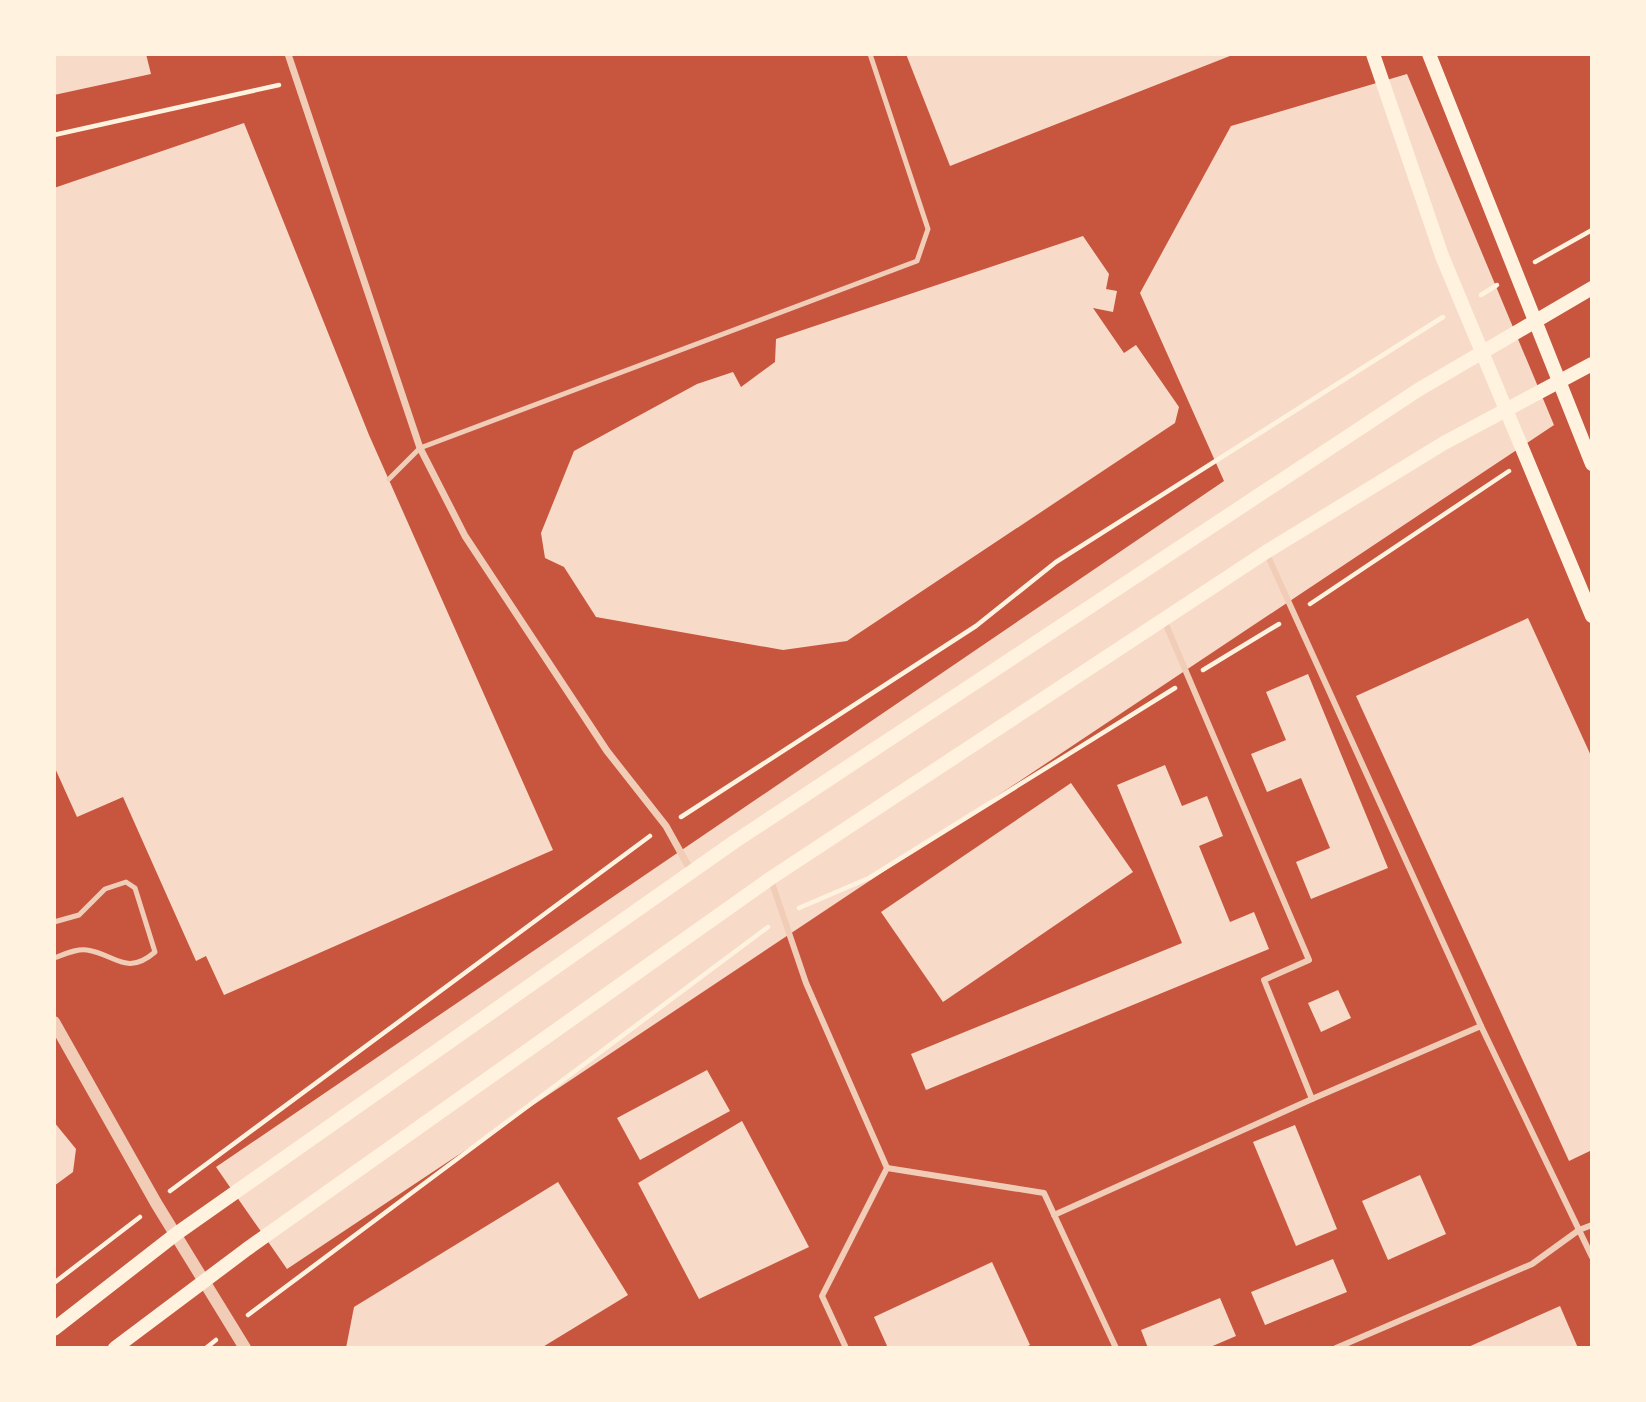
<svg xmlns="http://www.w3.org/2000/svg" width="1646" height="1402" viewBox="0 0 1646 1402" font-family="'Open Sans',sans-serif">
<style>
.building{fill:#f7dbc8}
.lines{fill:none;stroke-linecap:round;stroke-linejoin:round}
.path{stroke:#fff3e0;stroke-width:4.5}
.service{stroke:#f1ccb7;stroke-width:5}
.pedestrian{stroke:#f1ccb7;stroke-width:6}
.minor{stroke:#f1ccb7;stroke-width:7}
.tertiary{stroke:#f1ccb7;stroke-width:12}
.secondary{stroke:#fff3e0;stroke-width:14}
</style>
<rect width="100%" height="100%" fill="#c8553d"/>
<!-- building -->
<g class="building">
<polygon points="54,54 146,54 151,74 54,95"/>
<polygon points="906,54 1235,54 950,166"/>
<polygon points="1407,74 1554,425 287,1269 216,1167 1224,481 1140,293 1231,126"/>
<polygon points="244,123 369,435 553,850 224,995 206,956 196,961 123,797 77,817 54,766 54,188"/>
<polygon points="1083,236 1109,274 1106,289 1117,291 1113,312 1093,308 1124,353 1136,345 1179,407 1175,423 847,641 783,650 596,617 564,567 545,558 541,533 574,451 697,384 733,372 741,387 775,362 776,339"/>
<polygon points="1528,618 1592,758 1592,1150 1569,1161 1356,696"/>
<polygon points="1308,674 1388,868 1311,899 1296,862 1330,848 1301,778 1267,792 1251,754 1286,740 1266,692"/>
<polygon points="1165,765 1182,806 1207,796 1223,836 1199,846 1230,922 1254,912 1269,949 926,1090 911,1054 1182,943 1117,785"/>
<polygon points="1071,783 1133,872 943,1002 881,912"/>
<polygon points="1338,990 1351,1018 1321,1032 1308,1003"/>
<polygon points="707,1070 730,1111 640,1160 617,1118"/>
<polygon points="742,1121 809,1247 699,1299 638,1183"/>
<polygon points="54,1122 76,1149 73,1172 54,1186"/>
<polygon points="1295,1125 1337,1229 1296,1246 1253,1142"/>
<polygon points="1420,1175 1446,1234 1388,1260 1362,1201"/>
<polygon points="558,1182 628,1295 541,1348 346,1348 354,1307"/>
<polygon points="1333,1259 1347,1292 1265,1325 1251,1292"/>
<polygon points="992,1262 1030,1345 1023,1348 888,1348 874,1317"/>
<polygon points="1220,1298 1236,1336 1208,1348 1148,1348 1141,1330"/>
<polygon points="1560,1306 1578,1348 1466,1348"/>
</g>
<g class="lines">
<!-- path -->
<g class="path">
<polyline points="54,135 279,85"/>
<polyline points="1535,262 1592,230"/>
<polyline points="1481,295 1497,285"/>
<polyline points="1310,604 1509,471"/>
<polyline points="1203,670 1279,624"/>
<polyline points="681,817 976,626 1056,562 1443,317"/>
<polyline points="799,908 869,878 1175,688"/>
<polyline points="170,1191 650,836"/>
<polyline points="54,1283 140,1217"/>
<polyline points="248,1315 768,927"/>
<polyline points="206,1348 216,1340"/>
</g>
<!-- service -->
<g class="service">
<polyline points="389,479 420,448 917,261 928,229 870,54"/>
<path d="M 54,922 L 79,915 L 105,889 L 126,882 L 135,888 L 155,952 C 126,977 115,954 87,950 C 77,948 63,955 54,958"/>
</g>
<!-- pedestrian -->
<g class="pedestrian">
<polyline points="1266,552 1481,1026 1592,1257"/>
<polyline points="1164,620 1309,960 1264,980 1312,1099"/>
<polyline points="771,880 806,983 887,1168 822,1296 846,1348"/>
<polyline points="887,1168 1044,1193 1116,1348"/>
<polyline points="1054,1215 1312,1099 1481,1026"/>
<polyline points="1336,1348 1532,1264 1579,1230 1592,1225"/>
</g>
<!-- minor -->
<polyline class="minor" points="288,54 420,448 465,536 607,751 666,826 691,871"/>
<!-- tertiary -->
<polyline class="tertiary" points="54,1022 156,1203 245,1348"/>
<!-- secondary -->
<g class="secondary">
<polyline points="1373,54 1442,256 1592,616"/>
<polyline points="1429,54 1592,464"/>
<polyline points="54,1329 176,1234 734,842 1418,390 1592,288"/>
<polyline points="115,1348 247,1249 771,878 1266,552 1444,443 1592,364"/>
</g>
</g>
<!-- border -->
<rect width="1646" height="1402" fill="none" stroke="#fff3e0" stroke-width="112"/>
</svg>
